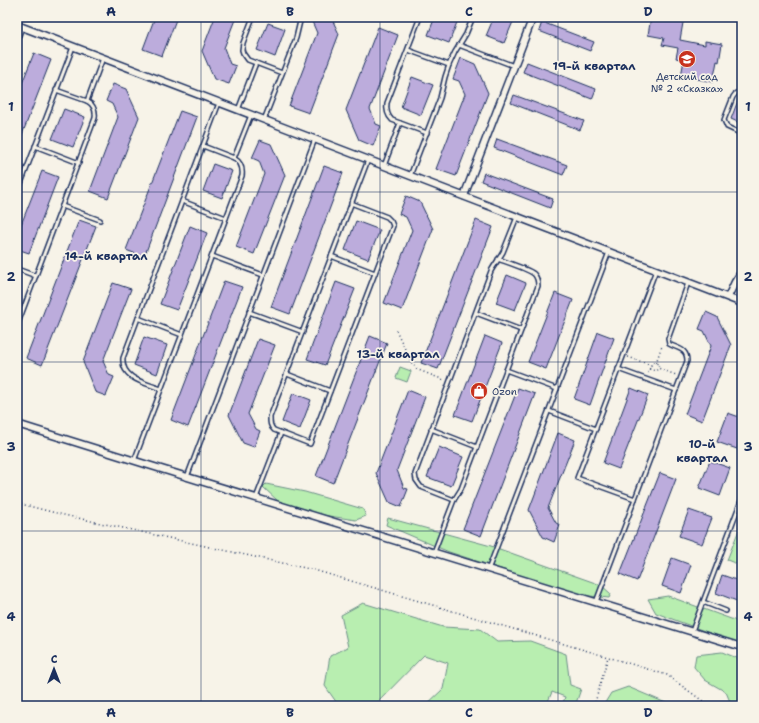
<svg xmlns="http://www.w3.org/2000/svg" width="759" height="723" viewBox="0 0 759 723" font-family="'Shantell Sans',sans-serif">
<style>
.green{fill:#b8eeb0;stroke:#6a8e87}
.building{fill:#bcacdc;stroke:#1b2f5e}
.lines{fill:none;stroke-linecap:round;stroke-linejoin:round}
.lane-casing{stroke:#1b2f5e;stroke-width:6}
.street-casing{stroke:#1b2f5e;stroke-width:9}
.path{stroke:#1b2f5e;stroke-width:1.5;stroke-dasharray:1 3;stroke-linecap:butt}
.lane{stroke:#f7f3e8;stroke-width:3}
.street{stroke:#f7f3e8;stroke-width:6}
.grid{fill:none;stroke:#1b2f5e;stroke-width:1;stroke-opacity:0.55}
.labels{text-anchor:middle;stroke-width:3.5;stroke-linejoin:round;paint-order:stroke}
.poi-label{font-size:10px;fill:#1b2f5e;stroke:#f7f3e8}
.quarter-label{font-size:12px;font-weight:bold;fill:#1b2f5e;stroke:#f7f3e8}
.neatline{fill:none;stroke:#1b2f5e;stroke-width:1.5}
.grid-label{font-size:13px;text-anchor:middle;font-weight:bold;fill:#1b2f5e}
</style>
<rect width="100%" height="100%" fill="#f7f3e8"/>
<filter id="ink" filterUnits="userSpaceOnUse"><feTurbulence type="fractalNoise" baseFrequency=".025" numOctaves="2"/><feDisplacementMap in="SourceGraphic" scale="8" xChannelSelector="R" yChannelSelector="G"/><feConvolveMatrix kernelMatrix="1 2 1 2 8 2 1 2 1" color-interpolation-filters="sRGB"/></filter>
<g filter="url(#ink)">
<!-- green -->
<g class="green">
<polygon points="400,367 411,371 407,382 396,378"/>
<polygon points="266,484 305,492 363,509 366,516 356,520 322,515 279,502 263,487"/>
<polygon points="388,518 491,546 601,585 611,594 609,598 580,595 449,552 386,525"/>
<polygon points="742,522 742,566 727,560"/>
<polygon points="668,596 742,623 742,645 656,613 648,599"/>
<polygon points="363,603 443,627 480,629 497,642 530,641 566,654 570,685 581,689 575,706 562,706 565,697 552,692 546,706 425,706 443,689 448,663 424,655 376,704 376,706 339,706 325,686 330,656 348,647 341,615"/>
<polygon points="722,652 742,660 742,706 735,706 731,704 726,692 705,680 694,667 696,655"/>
<polygon points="628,687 673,706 603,706 611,693"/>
</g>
<!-- building -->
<g class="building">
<polygon points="155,17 177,17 162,56 143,49"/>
<polygon points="215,17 236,17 224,48 230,64 236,66 229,84 214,79 202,51"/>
<polygon points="310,17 331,17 339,34 309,113 289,106 317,33"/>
<polygon points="435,17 459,17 449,43 428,35"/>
<polygon points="494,17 515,17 504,43 486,36"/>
<polygon points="651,17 684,17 680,40 705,45 705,41 722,44 719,62 717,61 713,82 681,76 684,60 676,58 678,48 662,45 664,38 648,35"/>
<polygon points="542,22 594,42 590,51 539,31"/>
<polygon points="268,23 285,29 275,57 257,50"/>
<polygon points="378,27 398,35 370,109 376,124 381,126 373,146 359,140 346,110"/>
<polygon points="34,53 51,60 18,145 17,96"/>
<polygon points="461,58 475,64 488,93 456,176 436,169 465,94 459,81 453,79"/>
<polygon points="527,62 596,89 592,99 523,72"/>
<polygon points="412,77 433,85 421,115 401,107"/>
<polygon points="113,84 126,89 139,117 108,198 90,191 118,117 112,104 106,101"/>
<polygon points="514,95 584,121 580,130 511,103"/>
<polygon points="740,95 742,95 742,124 731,119"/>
<polygon points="64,109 85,117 73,147 52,139"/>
<polygon points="180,111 197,117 144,257 126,250"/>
<polygon points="497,139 567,165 563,175 494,148"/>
<polygon points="260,140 271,144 285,175 254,254 236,247 264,174 259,161 252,158"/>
<polygon points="213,164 232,171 222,198 203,191"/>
<polygon points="324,166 343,173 290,314 271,307"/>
<polygon points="42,171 58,177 29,253 17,249 17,235"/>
<polygon points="484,173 553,199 550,208 481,181"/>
<polygon points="406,196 420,202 433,229 402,310 384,303 412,230 406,217 399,214"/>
<polygon points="79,220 96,226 42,365 26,358"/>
<polygon points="476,220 493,227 438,369 421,363"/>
<polygon points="356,221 380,230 368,259 345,250"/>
<polygon points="190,226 207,233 177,310 160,304"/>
<polygon points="507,275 526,283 515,310 496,303"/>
<polygon points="224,281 242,287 188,427 171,420"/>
<polygon points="336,282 355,289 325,365 307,359"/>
<polygon points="113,283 131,289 103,361 109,375 114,377 106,396 95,392 83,362"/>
<polygon points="555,293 573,300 546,369 528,362"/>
<polygon points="706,312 717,317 731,345 702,421 685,414 711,346 704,331 699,329"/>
<polygon points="598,332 614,338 590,405 574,399"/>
<polygon points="370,336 387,343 333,483 316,476"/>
<polygon points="485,336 502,343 472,421 455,415"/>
<polygon points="144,337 167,345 157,374 134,365"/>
<polygon points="258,339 275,345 248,414 256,429 260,431 254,447 243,443 229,415"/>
<polygon points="518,388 535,394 481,536 463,529"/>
<polygon points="631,388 648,395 619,469 603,463"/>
<polygon points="408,390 425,397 397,470 404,488 408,489 401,507 389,502 376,473"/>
<polygon points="293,393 311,400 300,429 282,422"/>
<polygon points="728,413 742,418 742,434 737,449 717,442"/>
<polygon points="558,433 575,440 548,508 556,523 560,525 554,542 543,537 529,510"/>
<polygon points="439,447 463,457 451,486 427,477"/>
<polygon points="710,461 730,468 720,496 699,488"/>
<polygon points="660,473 676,479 637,581 620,574"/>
<polygon points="689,510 712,518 702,544 679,536"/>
<polygon points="672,558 691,565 681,593 662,586"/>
<polygon points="722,575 742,582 742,603 716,593"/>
</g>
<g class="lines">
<defs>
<g id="lane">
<polyline points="253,17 243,43 242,50 243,53 248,60 282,73"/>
<path d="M 420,17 L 387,103 C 386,110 387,115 392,120 L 427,133"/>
<polyline points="17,41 22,27"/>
<polyline points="459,45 514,66"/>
<polyline points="408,50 449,65"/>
<polyline points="742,92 736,93 733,97 724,120 727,127 742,134"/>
<polyline points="87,101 103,58"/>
<polyline points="238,110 256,63"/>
<polyline points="264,120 296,38 301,17"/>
<polyline points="35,146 79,163"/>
<polyline points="234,158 251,115"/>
<polyline points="384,166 400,123"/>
<polyline points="410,176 440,98 445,77 449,65 455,52 466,34 473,17"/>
<polyline points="17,194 73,47"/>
<polyline points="182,201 226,218"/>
<path d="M 351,203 L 387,217 L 391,221 L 393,226 L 310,444 L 274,430 C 270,426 270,423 270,417 L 368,160"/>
<polyline points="62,206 100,220"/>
<polyline points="212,256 263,275"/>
<polyline points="331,256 375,273"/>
<path d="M 498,259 C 506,262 528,269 534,274 C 537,277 538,281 538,286 L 461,489 L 454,500 L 421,487 L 416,480 L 415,474 L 491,271 C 495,264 499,259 503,252 L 517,217"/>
<polyline points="17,269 36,276"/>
<polyline points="249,312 303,332"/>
<polyline points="476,313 521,330"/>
<polyline points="138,318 182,335"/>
<path d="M 17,326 L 95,118 C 96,111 94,105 87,101 L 56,90"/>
<polyline points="618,369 676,390"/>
<polyline points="506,370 557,389"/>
<polyline points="287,374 330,391"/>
<path d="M 161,389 C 146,383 121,379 123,358 L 219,103"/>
<polyline points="549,411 596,429"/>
<polyline points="431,429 477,447"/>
<path d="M 134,461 L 242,176 C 243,168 241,162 234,158 L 203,146"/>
<polyline points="187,477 315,139"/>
<polyline points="256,498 281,433"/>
<polyline points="635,499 577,478 656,270"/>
<polyline points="434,552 454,500"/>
<polyline points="488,570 609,252"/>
<path d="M 596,602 L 687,361 C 687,348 678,349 669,344 L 668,339 L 688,283"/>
<polyline points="703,602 726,611"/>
<polyline points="692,631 742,498"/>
</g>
<g id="street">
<polyline points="17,25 742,303"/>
<polyline points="464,196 533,17"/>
<polyline points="728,297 735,282 742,271"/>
<polyline points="17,424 145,464 742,647"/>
</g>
</defs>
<!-- lane casing -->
<use href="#lane" class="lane-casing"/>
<!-- street casing -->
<use href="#street" class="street-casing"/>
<!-- path -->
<g class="path">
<polyline points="396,330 411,362 416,369 444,380"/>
<polyline points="628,357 651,365"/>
<polyline points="656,363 661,348 664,345"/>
<polyline points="649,369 656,371 658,368"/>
<polyline points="648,373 652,363 653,362 659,364 658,368 676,375"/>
<polyline points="17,503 64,515 314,570 608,657 667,675 704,702 714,706"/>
<polyline points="594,706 608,657"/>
</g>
<!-- lane -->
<use href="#lane" class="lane"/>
<!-- street -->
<use href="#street" class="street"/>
</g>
</g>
<!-- grid -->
<path class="grid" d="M 201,17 L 201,706M 380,17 L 380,706M 558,17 L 558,706M 17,192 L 742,192M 17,362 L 742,362M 17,531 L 742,531"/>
<!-- icons -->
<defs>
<symbol id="school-disc" viewBox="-11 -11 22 22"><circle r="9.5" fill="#c8321e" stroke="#f7f3e8"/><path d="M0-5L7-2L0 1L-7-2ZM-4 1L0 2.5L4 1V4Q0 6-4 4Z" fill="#fff"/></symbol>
<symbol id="shop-disc" viewBox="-11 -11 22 22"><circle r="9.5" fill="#c8321e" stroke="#f7f3e8"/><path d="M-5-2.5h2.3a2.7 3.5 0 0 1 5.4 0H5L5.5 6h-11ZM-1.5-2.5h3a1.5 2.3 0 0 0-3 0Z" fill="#fff"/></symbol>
</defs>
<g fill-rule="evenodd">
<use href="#school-disc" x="677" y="49" width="20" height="20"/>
<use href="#shop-disc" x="469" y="381" width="20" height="20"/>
</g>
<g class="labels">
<!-- poi labels -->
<g class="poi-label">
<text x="687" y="80">Детский сад<tspan x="687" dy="12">№ 2 «Сказка»</tspan></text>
<text x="492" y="395" text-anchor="start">Ozon</text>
</g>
<!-- quarter labels -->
<g class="quarter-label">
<text x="594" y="70">19-й квартал</text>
<text x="106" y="260">14-й квартал</text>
<text x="398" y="358">13-й квартал</text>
<text x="702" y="448">10-й<tspan x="702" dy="14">квартал</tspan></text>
</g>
</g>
<!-- margin -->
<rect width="759" height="723" fill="none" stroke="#f7f3e8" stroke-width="44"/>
<!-- north arrow -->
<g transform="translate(54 669)" stroke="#f7f3e8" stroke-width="3" paint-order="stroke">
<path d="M0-3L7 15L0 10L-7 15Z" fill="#1b2f5e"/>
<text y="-6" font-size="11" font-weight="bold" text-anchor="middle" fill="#1b2f5e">С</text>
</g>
<rect x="22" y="22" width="715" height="679" class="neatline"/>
<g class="grid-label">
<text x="111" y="16">A</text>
<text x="290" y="16">B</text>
<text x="469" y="16">C</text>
<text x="648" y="16">D</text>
<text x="11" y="111">1</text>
<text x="748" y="111">1</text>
<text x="11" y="281">2</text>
<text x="748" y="281">2</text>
<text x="11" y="451">3</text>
<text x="748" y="451">3</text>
<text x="11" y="621">4</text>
<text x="748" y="621">4</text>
<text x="111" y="717">A</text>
<text x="290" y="717">B</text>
<text x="469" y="717">C</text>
<text x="648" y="717">D</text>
</g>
</svg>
